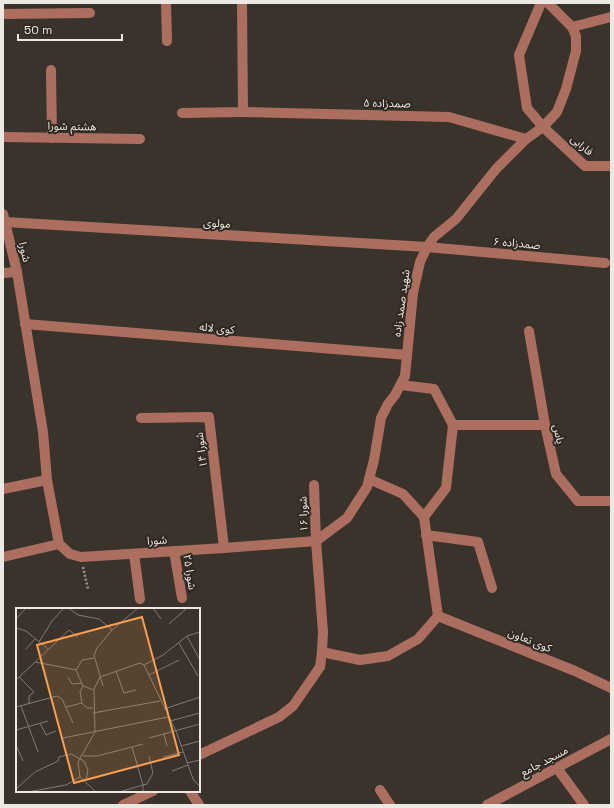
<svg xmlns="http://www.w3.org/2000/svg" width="614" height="808" viewBox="0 0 614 808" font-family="'Space Grotesk','Noto Sans Arabic',sans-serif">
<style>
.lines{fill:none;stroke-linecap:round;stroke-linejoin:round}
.path{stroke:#9c9790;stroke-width:2.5;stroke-dasharray:2 2;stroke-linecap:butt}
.minor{stroke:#ac6f5f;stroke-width:10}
.labels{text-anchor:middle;stroke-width:4;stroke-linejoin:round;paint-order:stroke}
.street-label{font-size:11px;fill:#ece8e3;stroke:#302921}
.inset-road{fill:none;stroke:#817b75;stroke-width:1}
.view{fill:#fb9e50;fill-opacity:0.15;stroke:#fb9e50;stroke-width:2}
.inset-edge{fill:none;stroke:#ece8e3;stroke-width:2}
</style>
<rect width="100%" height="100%" fill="#3a332b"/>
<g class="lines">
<!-- path -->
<polyline class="path" points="83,567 88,589"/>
<!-- minor -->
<g class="minor">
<polyline points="166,3 167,41"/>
<polyline points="541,3 519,55 527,108 543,127 585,166 611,166"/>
<polyline points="3,14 90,13"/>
<polyline points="572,27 611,17"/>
<polyline points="51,70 52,138"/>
<polyline points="243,112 449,117 526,139"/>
<polyline points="182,113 243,112 242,3"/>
<polyline points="3,137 140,139"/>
<polyline points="3,214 17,272 43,432 47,480 59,544 70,554 81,557 224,548 316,541"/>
<polyline points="5,222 427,247 605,263"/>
<polyline points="3,273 17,272"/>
<polyline points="25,324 407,355"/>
<polyline points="529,331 545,425 556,474 578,501 611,501"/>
<polyline points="401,385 434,389 453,425"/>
<polyline points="141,418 209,417 224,548"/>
<polyline points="369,479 403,494 424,517 446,488 453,425 545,425"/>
<polyline points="3,489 47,480"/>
<polyline points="426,535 478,542 492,588"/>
<polyline points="316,541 347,518 367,487 374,460 381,418 388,404 395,395 405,376 413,293 420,262 427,247 434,237 456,219 496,169 526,139 543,127 557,112 566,89 576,51 576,36 572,27 548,3"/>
<polyline points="174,551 182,598"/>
<polyline points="134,554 140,599"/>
<polyline points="3,557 59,544"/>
<polyline points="438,616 575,671 611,688"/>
<polyline points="322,652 360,660 388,656 418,639 438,616 424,517"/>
<polyline points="199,755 279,717 293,706 320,667 322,652 323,632 316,541 314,485"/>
<polyline points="557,768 584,805"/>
<polyline points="380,790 390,805"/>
<polyline points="190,791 199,805"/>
<polyline points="123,805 153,791"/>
<polyline points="487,805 611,739"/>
</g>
</g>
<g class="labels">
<!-- street labels -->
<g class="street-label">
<text transform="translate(387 103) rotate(1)" y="4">صمدزاده ۵</text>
<text transform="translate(72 126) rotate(1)" y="4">هشتم شورا</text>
<text transform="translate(582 145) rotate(40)" y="4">فارابی</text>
<text transform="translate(217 223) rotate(3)" y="4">مولوی</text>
<text transform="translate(517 243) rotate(5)" y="4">صمدزاده ۶</text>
<text transform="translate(25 252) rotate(77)" y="4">شورا</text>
<text transform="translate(401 303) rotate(-82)" y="4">شهید صمد زاده</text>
<text transform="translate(217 328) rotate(5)" y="4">کوی لاله</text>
<text transform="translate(559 434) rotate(78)" y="4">یاس</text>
<text transform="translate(201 450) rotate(-97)" y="4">شورا ۱۴</text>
<text transform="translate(303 514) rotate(-92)" y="4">شورا ۱۶</text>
<text transform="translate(157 540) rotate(-4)" y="4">شورا</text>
<text transform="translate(190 572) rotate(81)" y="4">شورا ۲۵</text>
<text transform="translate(530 640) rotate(22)" y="4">کوی تعاون</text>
<text transform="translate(544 761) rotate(-28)" y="4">مسجد جامع</text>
</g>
</g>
<!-- overview -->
<g transform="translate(16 608)">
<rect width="184" height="184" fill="#3a332b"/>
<path class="inset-road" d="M 52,0 L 62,7 L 83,11 L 96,22 L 81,40 L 78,47 L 87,78M 137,0 L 145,11M 0,11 L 10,0M 153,16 L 171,0M 0,20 L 10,23 L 32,41M 96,22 L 122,0M 171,28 L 184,52M 23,34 L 36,13 L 48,0M 163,35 L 182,68M 10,41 L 19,31M 19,54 L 60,62M 128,57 L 147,47 L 171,28 L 184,24M 100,63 L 108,85 L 120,82M 133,67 L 163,52M 3,69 L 18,84 L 13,88 L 13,96M 52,69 L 56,76 L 66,75M 84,69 L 124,55 L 128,57 L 160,123 L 177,171 L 184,179M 0,72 L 53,22 L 62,29M 67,78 L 60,62 L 66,52 L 78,50M 66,95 L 71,100 L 77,100M 5,98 L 22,144M 0,99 L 41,88 L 46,91 L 57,115M 50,99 L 66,95 L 64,84 L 67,78 L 78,82M 148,101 L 184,89M 77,105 L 144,93M 154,113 L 184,105M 24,115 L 30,127 L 40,123M 0,122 L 32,113M 148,126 L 151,138M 47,130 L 152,109M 133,130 L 184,116M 127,136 L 116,139 L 127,177 L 131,176 L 137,165 L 133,148M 0,137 L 7,153M 165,138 L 184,133M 67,148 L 81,148 L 116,139M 147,149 L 167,144M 171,155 L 184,152M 156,163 L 172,157M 64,169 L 62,154 L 79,124 L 78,81 L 84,69M 64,169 L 80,184M 0,181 L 19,164 L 42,153 L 43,149 L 55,146 L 68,153 L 72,162 L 70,172M 11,184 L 50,177 L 64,169M 103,184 L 127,177 L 127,184"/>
<path class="view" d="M 126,9 L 163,147 L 58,175 L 21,37 Z"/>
<rect width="184" height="184" class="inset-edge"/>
</g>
<!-- border -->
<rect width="614" height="808" fill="none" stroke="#ece8e3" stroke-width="8"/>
<!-- scale -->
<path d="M18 34v6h104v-6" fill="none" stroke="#ece8e3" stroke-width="2"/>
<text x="24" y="34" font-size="12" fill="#ece8e3" stroke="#302921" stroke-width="3" paint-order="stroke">50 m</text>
</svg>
